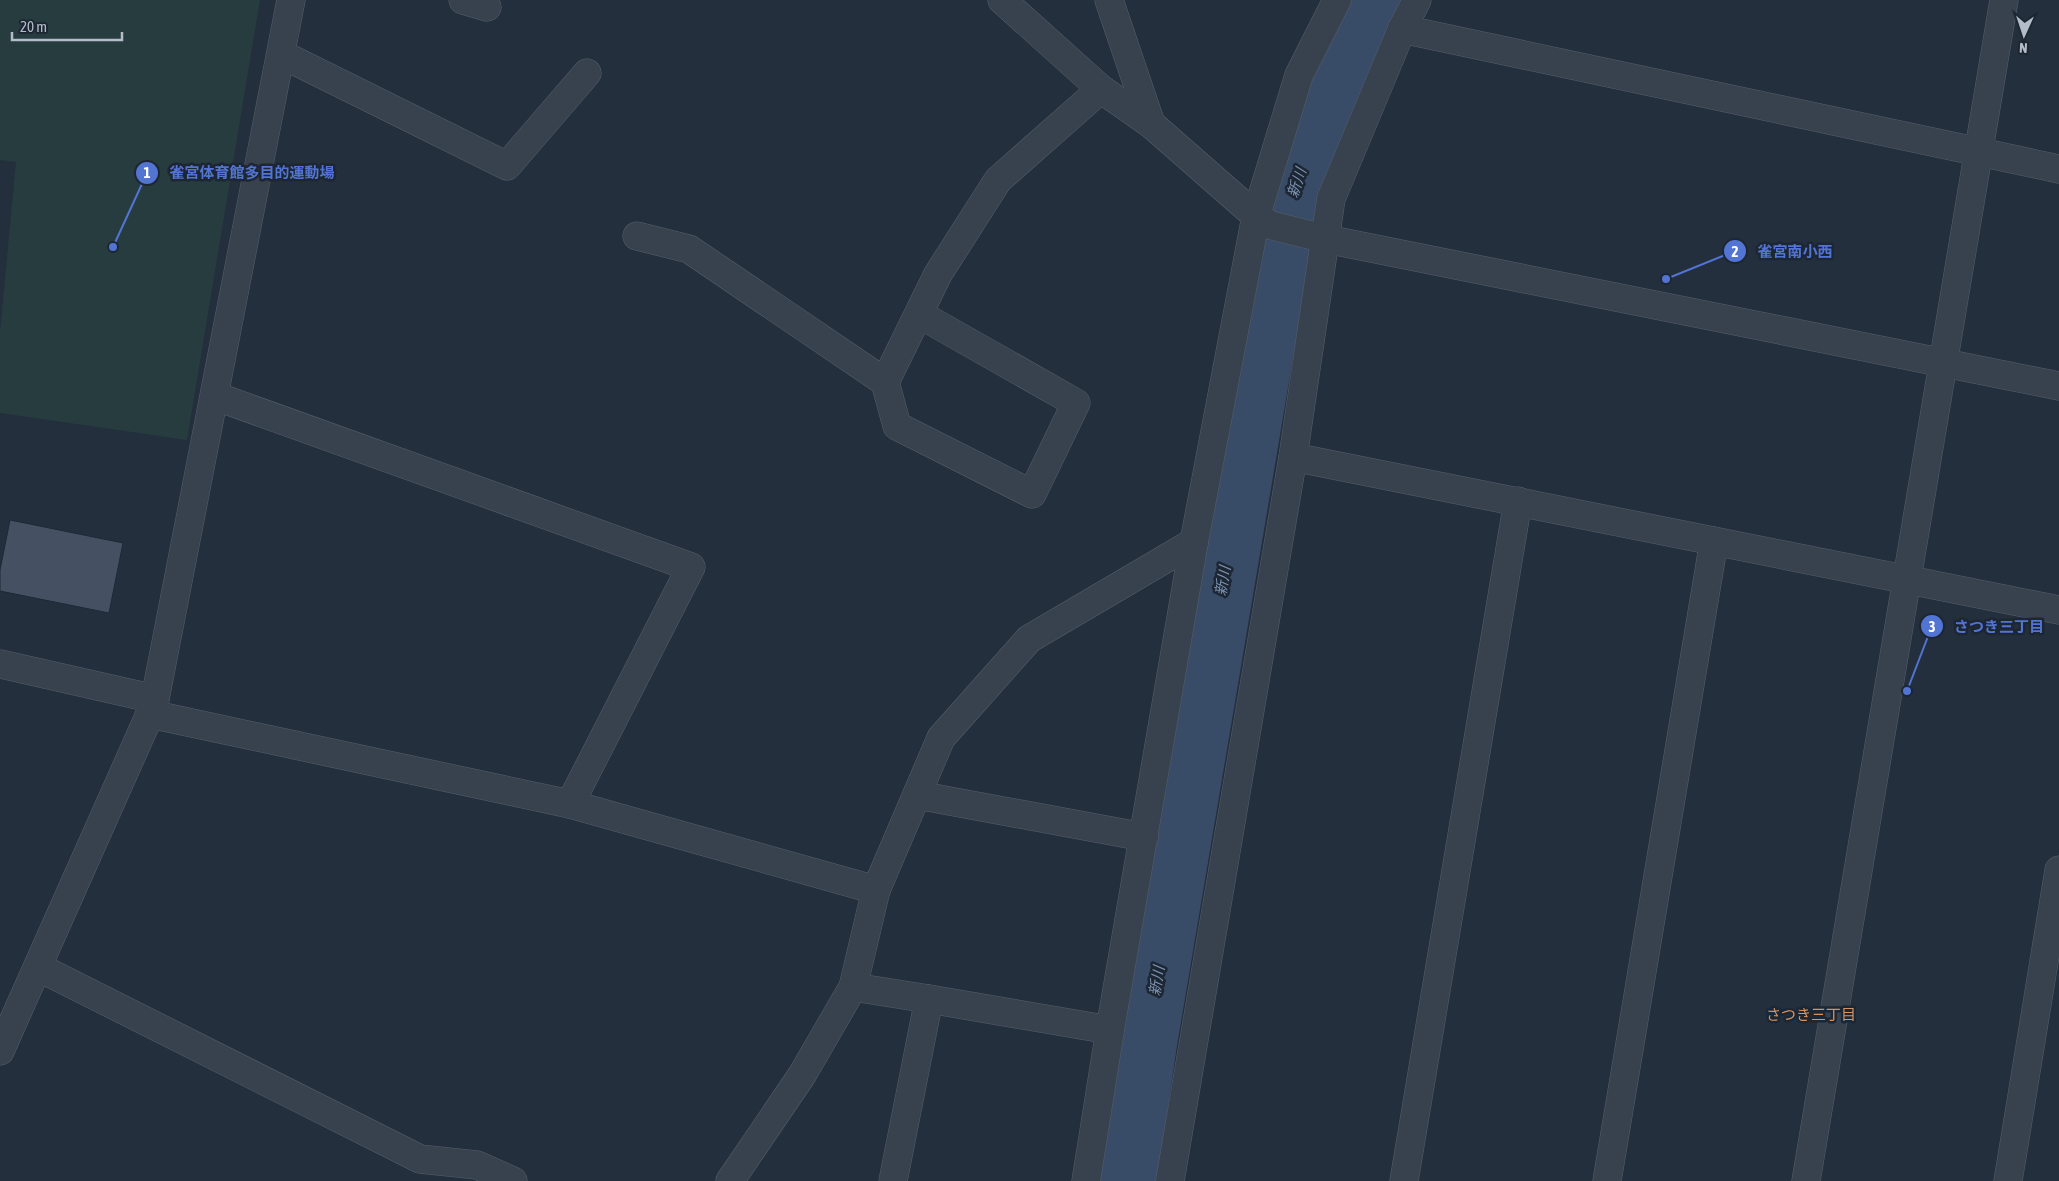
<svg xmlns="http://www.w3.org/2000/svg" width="2059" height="1181" viewBox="0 0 2059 1181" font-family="'Asap Condensed','Noto Sans JP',sans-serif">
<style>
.green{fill:#263c3f}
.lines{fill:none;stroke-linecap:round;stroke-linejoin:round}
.river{stroke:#394c67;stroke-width:66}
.building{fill:#455162;stroke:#1f2835}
.minor-casing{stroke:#565f6c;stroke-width:29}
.minor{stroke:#38414e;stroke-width:28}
.labels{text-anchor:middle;stroke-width:5;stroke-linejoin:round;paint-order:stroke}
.water-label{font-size:15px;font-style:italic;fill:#7c92b1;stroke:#1d2633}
.neighbourhood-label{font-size:15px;fill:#d59563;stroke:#1d2633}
.leader{fill:none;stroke:#5274d3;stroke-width:2}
.callout-dot{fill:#5274d3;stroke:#1d2633;stroke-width:2}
.mark-label{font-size:15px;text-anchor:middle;font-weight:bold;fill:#fff}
.callout-label{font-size:15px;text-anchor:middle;font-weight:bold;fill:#5274d3;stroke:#1d2633;stroke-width:5;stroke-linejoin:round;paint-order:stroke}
</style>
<rect width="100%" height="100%" fill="#242f3e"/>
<!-- green -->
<polygon class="green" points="0,0 260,0 187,440 0,413 0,332 16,162 0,160"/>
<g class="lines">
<!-- river -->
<polyline class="river" points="1124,1181 1144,1043 1272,284 1296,180 1384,0"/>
</g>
<!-- building -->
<polygon class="building" points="10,520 123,543 109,613 0,591 0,570"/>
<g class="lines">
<defs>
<g id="minor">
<polyline points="463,0 487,7"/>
<polyline points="1002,0 1101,89 1151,124"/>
<polyline points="1109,0 1151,124 1256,216 1270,225 1326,239 2059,386"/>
<polyline points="1402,29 2059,169"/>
<polyline points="281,54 507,166 587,73"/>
<polyline points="637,236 689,249 885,382 938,274 998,180 1101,89"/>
<polyline points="885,382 897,426 1032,494 1076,403 919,314"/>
<polyline points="215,396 691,567 570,804"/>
<polyline points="1293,457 2059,610"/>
<polyline points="0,664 155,699"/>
<polyline points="150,714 570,804 876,890"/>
<polyline points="917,795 1144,837"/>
<polyline points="38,967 420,1159 477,1165 513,1181"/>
<polyline points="853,987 929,999"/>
<polyline points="0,1051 150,714 155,699 291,0"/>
<polyline points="730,1181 802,1075 853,987 876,890 941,738 1029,639 1194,542"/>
<polyline points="893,1181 929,999 1110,1030"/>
<polyline points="1086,1181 1110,1030 1194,542 1256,216 1299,75 1337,0"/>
<polyline points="1170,1181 1293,457 1331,199 1402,29 1417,0"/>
<polyline points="1404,1181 1518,501"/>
<polyline points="1607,1181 1714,541"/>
<polyline points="1806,1181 2004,0"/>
<polyline points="2008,1181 2059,870"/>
</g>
</defs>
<!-- minor casing -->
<use href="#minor" class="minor-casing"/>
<!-- minor -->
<use href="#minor" class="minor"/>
</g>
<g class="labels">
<!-- water labels -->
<g class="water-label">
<text transform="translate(1297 183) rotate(-72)" y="5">新川</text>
<text transform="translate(1223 581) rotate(-81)" y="5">新川</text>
<text transform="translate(1157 981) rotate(-81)" y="5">新川</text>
</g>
<!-- neighbourhood labels -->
<g class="neighbourhood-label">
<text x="1811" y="1020">さつき三丁目</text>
</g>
</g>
<!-- callouts -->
<path class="leader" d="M113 247L147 173M1666 279L1735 251M1907 691L1932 626"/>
<g class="callout-dot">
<circle cx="113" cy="247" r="5"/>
<circle cx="1666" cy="279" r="5"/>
<circle cx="1907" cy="691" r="5"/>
<circle cx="147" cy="173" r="12"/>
<circle cx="1735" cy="251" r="12"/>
<circle cx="1932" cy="626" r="12"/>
</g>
<g class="mark-label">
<text x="147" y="178">1</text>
<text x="1735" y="257">2</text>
<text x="1932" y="632">3</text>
</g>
<g class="callout-label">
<text x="252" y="178">雀宮体育館多目的運動場</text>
<text x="1795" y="257">雀宮南小西</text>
<text x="1999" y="632">さつき三丁目</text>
</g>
<!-- north arrow -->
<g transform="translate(2024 35) rotate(183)" stroke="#1d2633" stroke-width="4" paint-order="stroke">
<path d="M0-4L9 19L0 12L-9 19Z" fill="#b4bcc9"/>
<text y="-8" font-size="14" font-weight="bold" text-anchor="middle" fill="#b4bcc9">N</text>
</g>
<!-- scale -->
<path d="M12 32v8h110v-8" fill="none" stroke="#b4bcc9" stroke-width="2.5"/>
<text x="20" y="32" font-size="15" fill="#b4bcc9" stroke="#1d2633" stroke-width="4" paint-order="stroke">20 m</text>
</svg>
